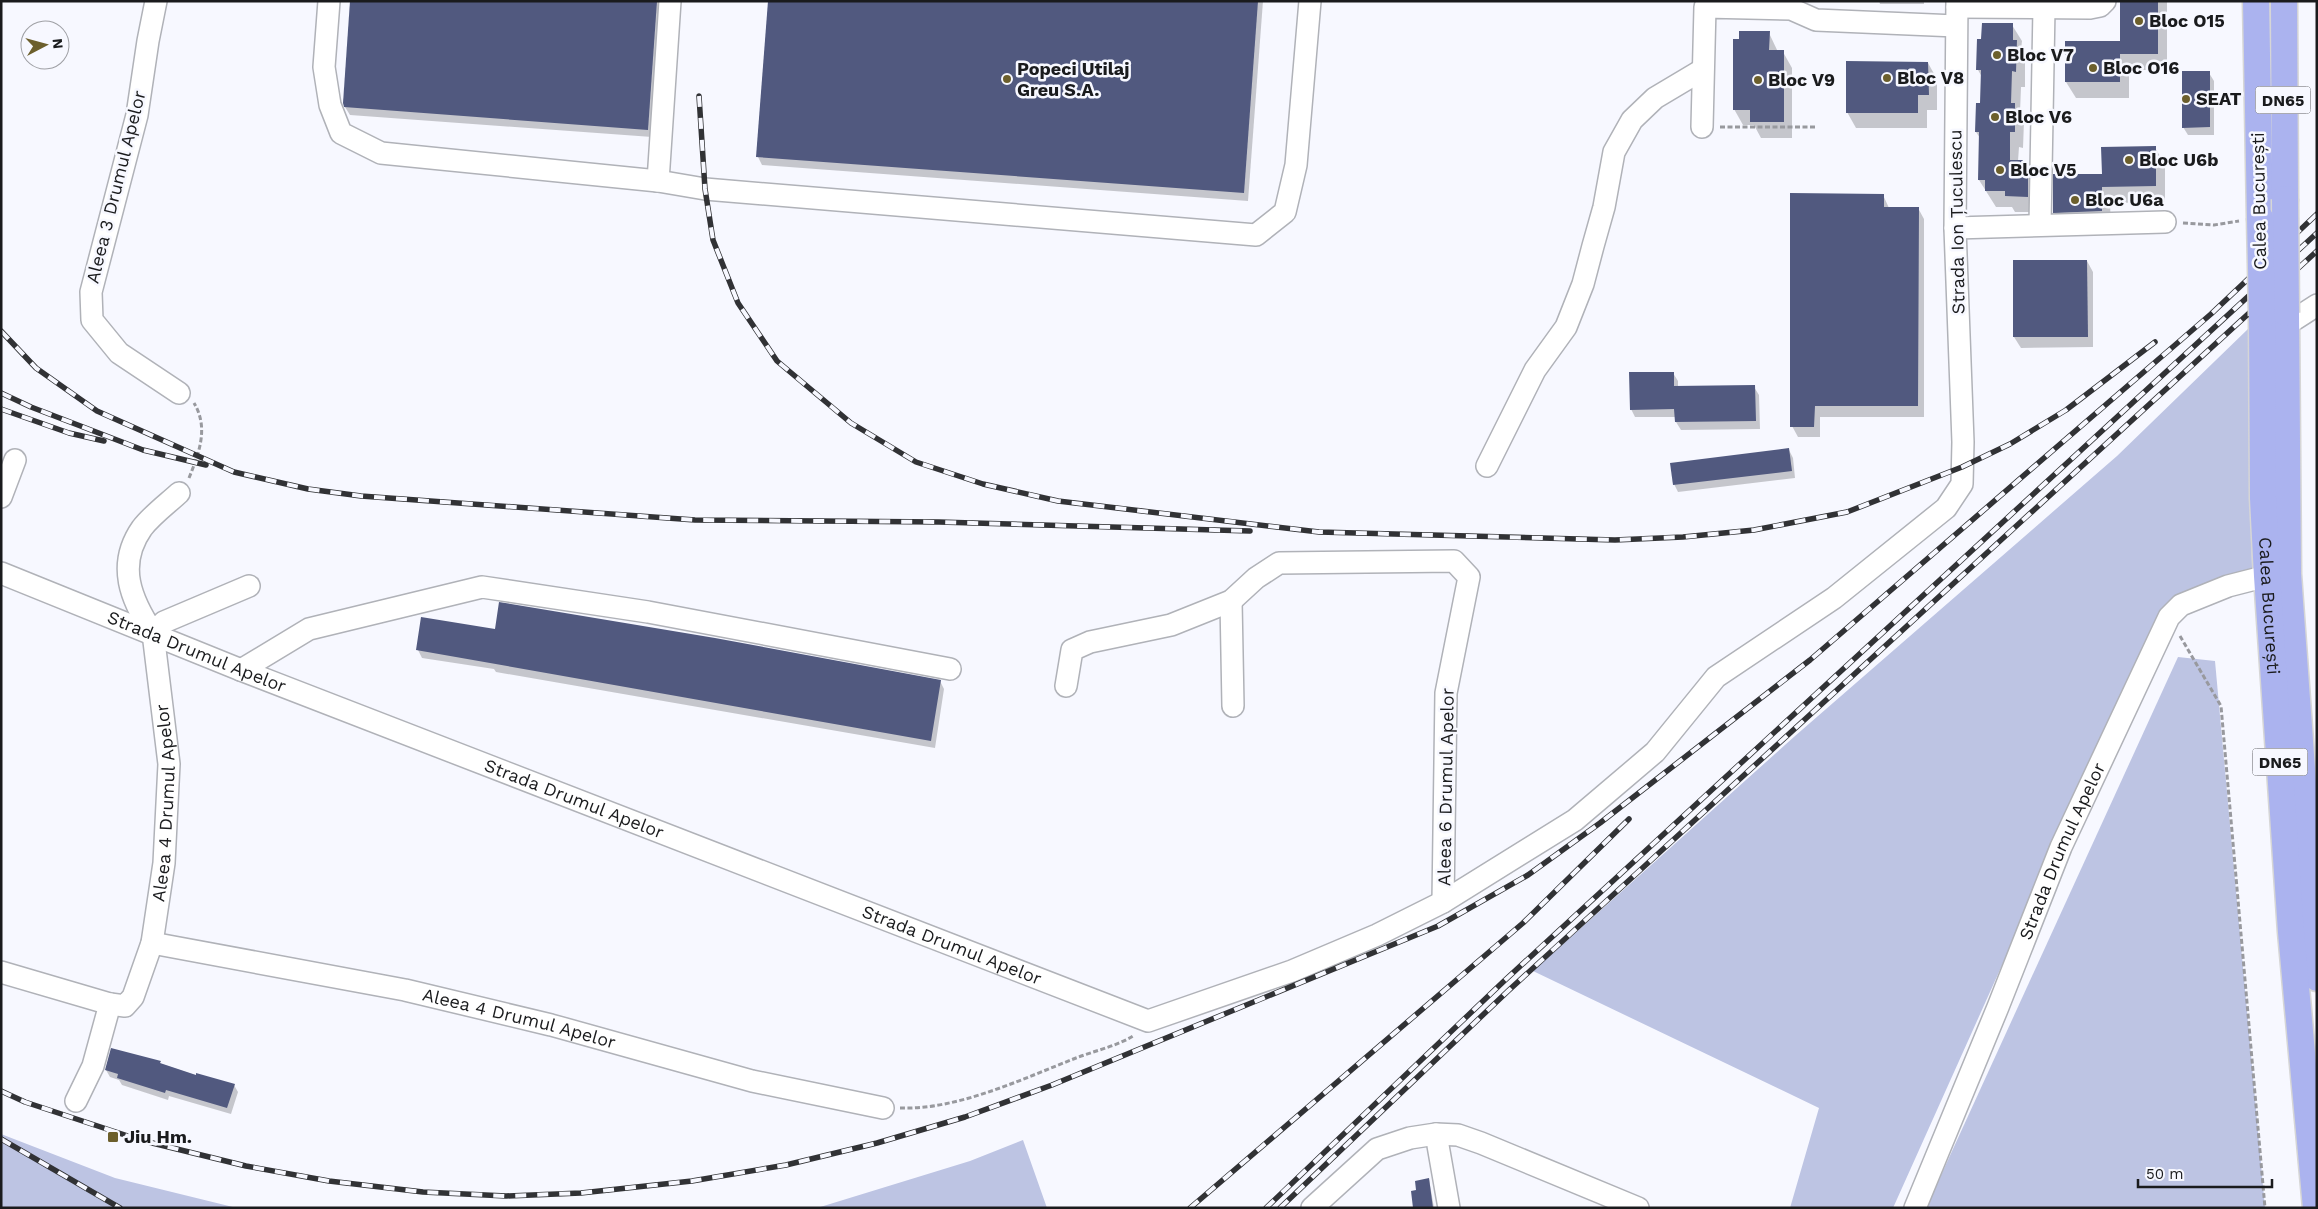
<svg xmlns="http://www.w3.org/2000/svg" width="2318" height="1209" viewBox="0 0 2318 1209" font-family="'Work Sans',sans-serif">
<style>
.green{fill:#bdc4e3}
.shadow{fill:#0003}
.building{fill:#51597f}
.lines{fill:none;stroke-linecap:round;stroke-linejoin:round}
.minor-casing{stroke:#b0b2b8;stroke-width:24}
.major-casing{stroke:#d6d6d6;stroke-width:29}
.path{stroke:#98999e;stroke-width:3;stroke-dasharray:5 2.5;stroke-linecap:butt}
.minor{stroke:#fff;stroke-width:21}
.major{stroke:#abb3ef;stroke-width:26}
.rail-casing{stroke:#313235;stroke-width:5.5}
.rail{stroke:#f7f8ff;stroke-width:4;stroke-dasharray:11;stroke-linecap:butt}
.major-bridge-casing{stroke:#d6d6d6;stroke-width:29;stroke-linecap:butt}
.major-bridge{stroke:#abb3ef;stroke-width:26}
.poi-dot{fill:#6c5f2c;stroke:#f7f8ff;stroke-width:2}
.labels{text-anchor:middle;stroke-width:5;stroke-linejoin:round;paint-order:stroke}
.shield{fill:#f7f8ff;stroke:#5c5d61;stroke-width:1}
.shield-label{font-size:16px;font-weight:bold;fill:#1a1b1d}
.poi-label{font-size:18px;font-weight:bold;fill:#1a1b1d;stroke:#f7f8ff;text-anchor:start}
.street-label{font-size:18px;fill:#1a1b1d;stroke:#f7f8ff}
</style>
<rect width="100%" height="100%" fill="#f7f8ff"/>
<!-- green -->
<g class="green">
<polygon points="2248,329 2252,568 2161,611 1893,1208 1790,1208 1819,1108 1533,971 1795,736 2117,456"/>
<polygon points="2178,657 2215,661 2265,1208 1926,1208"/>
<polygon points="1,1134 115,1178 237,1208 1,1208"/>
<polygon points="1023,1140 1047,1208 817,1208 970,1161"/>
</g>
<!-- shadow -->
<g class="shadow">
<polygon points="351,1 662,1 652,137 350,115 345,107"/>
<polygon points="769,1 1263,1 1248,201 762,165 758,157"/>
<polygon points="1879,1 1924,1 1924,4 1880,4"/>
<polygon points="2121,1 2167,1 2167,70 2129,70 2129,98 2076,98 2066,82 2121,43"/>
<polygon points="2012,25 2022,41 2021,50 2025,57 2025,87 2021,87 2020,113 2024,121 2023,148 2019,147 2018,161 2023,161 2032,178 2037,212 2015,212 2012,207 1996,207 1979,180 1980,138 1976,132 1981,104 1982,77 1978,70"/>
<polygon points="1769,33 1778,52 1783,52 1792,68 1792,138 1761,138 1754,125 1743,125 1734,109"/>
<polygon points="1928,63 1937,79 1937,110 1927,110 1927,128 1856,128 1847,112"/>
<polygon points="2209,73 2214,81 2214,135 2188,135 2183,127"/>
<polygon points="2155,148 2165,164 2165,202 2110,203 2111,227 2063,228 2054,212 2103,175"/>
<polygon points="1883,195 1889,208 1918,208 1924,219 1924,417 1820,417 1820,437 1798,437 1792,426"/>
<polygon points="2087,261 2093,272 2093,347 2021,348 2014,337 2014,262"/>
<polygon points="1673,373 1678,381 1678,388 1754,387 1759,395 1760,429 1681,430 1676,422 1676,417 1635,417 1631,409"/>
<polygon points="1789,450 1793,458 1795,478 1678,492 1674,484"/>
<polygon points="496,630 940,681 944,689 935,748 496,672 494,669 422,658 418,650"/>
<polygon points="112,1049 160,1063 162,1065 196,1077 234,1085 238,1092 231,1114 169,1096 168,1100 122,1085 119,1080 110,1077 106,1070"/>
<polygon points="1429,1179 1434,1208 1415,1208 1417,1191"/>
</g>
<!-- building -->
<g class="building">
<polygon points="350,1 657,1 648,130 344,107 343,103"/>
<polygon points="768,1 1258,1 1244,193 756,157"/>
<polygon points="2120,1 2158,1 2158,54 2120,54 2120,82 2065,82 2065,41 2120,41"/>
<polygon points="1982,23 2013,23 2013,40 2017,40 2016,72 2012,71 2011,103 2015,103 2015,132 2010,132 2010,160 2023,160 2023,174 2028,174 2028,197 2005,196 2005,191 1985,191 1985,180 1978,180 1979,132 1975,132 1976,103 1980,103 1981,70 1976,70 1977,39 1981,39"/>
<polygon points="1739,31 1770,31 1769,50 1784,50 1784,122 1750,122 1750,110 1733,110 1733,39 1739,39"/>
<polygon points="1846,61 1928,62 1929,95 1918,95 1918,113 1846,113"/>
<polygon points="2182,71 2210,71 2210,127 2182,128"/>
<polygon points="2156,146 2156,186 2102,187 2102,211 2053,213 2053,174 2102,174 2101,147"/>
<polygon points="1790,193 1884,194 1884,207 1919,207 1918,406 1815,406 1814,427 1790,427"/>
<polygon points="2013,260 2087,260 2088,337 2013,337"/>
<polygon points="1629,372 1674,372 1674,386 1755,385 1756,421 1675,422 1674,409 1630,410"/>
<polygon points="1789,448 1792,471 1673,485 1670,463"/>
<polygon points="499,602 715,638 941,680 931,741 416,650 421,617 495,629"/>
<polygon points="111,1048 161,1061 160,1063 196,1075 196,1073 235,1084 227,1108 166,1090 165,1093 117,1078 118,1074 105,1070"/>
<polygon points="1429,1178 1433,1208 1413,1208 1411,1191 1416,1190 1415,1181"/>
</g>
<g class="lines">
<defs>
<g id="minor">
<polyline points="156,1 148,41 137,115 91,292 92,320 119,353 179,393"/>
<polyline points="329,1 324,67 330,105 341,133 381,153 658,181 705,189 1256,235 1285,212 1296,165 1310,1"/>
<polyline points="1957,7 2090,8 2100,6 2105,1"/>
<polyline points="1702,127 1705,7 1791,9 1816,20 1956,26"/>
<polyline points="658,181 670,1"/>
<polyline points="2040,225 2044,8"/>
<polyline points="1955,228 2165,222"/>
<polyline points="2273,325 2286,325 2317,305"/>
<polyline points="1487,466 1535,370 1566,327 1583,284 1593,246 1604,207 1614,152 1632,120 1655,98 1702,70"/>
<path d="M 179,493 C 167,504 152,515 142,528 C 116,565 131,600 153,633 L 164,622 L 249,586"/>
<polyline points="1,497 15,460"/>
<path id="s1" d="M 1,573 L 241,670 L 1148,1021 L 1292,971 L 1377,935 L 1443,902 L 1575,820 L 1655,752 L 1716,677 L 1834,598 L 1946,508 L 1962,484 L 1963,442 L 1955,228 L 1957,1"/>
<polyline points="1231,601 1233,706"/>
<polyline points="241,670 309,629 482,587 648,612 950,669"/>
<polyline points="1066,686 1072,650 1090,642 1171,625 1231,601 1256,578 1279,563 1454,561 1469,577 1446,693 1443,902"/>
<path id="s2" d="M 152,943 L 405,990 L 551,1025 L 752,1081 L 883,1108"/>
<path id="s3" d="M 1,972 L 110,1004 L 125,1006 L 133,997 L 152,943 L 164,863 L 169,764 L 153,633"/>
<polyline points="76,1101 93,1066 110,1004"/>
<polyline points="1436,1134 1449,1208"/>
<polyline points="1312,1208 1377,1149 1410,1138 1436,1134 1458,1135 1481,1143 1638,1208"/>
<path id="s4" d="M 1915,1208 L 1998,1007 L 2061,847 L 2169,617 L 2181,605 L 2228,586 L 2267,576 L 2283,574"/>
</g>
<g id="major">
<polyline points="2256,1 2260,218"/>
<polyline points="2284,1 2285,199"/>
<polyline points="2286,313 2288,574 2317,978"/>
<path id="s5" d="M 2262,316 L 2263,498 L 2267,576 L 2291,932 L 2316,1208"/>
</g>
</defs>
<!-- minor casing -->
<use href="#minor" class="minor-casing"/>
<!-- major casing -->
<use href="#major" class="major-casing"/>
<!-- path -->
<g class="path">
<polyline points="1720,127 1815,127"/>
<polyline points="2183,223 2214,225 2239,221"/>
<path d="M 189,478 C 199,453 209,428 194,403"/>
<polyline points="2180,636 2221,706 2265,1208"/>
<path d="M 900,1108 C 958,1110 1022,1079 1076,1058 C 1094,1051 1117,1046 1133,1036"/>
</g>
<!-- minor -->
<use href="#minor" class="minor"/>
<!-- major -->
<use href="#major" class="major"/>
<defs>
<g id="rail">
<polyline points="699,96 705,189 713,240 738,303 777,361 851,423 916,462 983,484 1058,501 1319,532 1615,540 1683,537 1754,530 1847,512 1962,467 2010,444 2066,410 2155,342"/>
<polyline points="1,331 36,368 97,411 234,472 308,489 361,496 695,520 939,522 1250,531"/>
<polyline points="1,393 31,407 143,450 206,465"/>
<polyline points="1,409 69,433 104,441"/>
<polyline points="1,1091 25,1102 140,1140 246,1166 329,1181 423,1192 506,1196 581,1193 692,1181 786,1165 877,1143 965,1117 1052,1085 1438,926 1528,875 1600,823 1810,660 2211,314 2317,214"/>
<polyline points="1,1139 120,1208"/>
<polyline points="1190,1208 1523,923 1629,819"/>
<polyline points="1266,1208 1503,982 2317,233"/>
<polyline points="1280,1208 1508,991 2317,251"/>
</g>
</defs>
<!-- rail casing -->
<use href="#rail" class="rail-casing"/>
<!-- rail -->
<use href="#rail" class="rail"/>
<defs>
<g id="major-bridge">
<polyline points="2285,199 2286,313"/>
<polyline points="2260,218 2262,316"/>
</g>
</defs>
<!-- major-bridge casing -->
<use href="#major-bridge" class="major-bridge-casing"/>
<!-- major-bridge -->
<use href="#major-bridge" class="major-bridge"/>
</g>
<!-- markers -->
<g class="poi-dot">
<circle cx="2139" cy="21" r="5"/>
<circle cx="1997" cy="55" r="5"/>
<circle cx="2093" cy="68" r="5"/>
<circle cx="1887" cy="78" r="5"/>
<circle cx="1007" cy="79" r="5"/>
<circle cx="1758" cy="80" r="5"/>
<circle cx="2186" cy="99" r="5"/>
<circle cx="1995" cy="117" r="5"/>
<circle cx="2129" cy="160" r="5"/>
<circle cx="2000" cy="170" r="5"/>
<circle cx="2075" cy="200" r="5"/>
<rect x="107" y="1131" width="12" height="12" rx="2.5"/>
</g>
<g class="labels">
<!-- shield labels -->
<g class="shield">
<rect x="2255.5" y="86.5" width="55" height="27" rx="4"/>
<rect x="2252.5" y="748.5" width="55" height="27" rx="4"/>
</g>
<g class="shield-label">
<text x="2283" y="106">DN65</text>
<text x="2280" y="768">DN65</text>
</g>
<!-- poi labels -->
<g class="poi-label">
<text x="2149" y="27">Bloc O15</text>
<text x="2007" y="61">Bloc V7</text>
<text x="2103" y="74">Bloc O16</text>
<text x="1017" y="75">Popeci Utilaj<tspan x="1017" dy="21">Greu S.A.</tspan></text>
<text x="1897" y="84">Bloc V8</text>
<text x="1768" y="86">Bloc V9</text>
<text x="2196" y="105">SEAT</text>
<text x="2005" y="123">Bloc V6</text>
<text x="2139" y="166">Bloc U6b</text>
<text x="2010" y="176">Bloc V5</text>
<text x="2085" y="206">Bloc U6a</text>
<text x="124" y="1143">Jiu Hm.</text>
</g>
<!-- street labels -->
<g class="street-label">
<text transform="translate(116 187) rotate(-76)" y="6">Aleea 3 Drumul Apelor</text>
<text transform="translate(2259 201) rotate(-91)" y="6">Calea București</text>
<text transform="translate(1957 222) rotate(-91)" y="6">Strada Ion Țuculescu</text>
<text dy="6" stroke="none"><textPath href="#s5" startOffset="290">Calea București</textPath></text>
<text dy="6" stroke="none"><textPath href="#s1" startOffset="211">Strada Drumul Apelor</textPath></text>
<text transform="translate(1446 787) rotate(-89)" y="6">Aleea 6 Drumul Apelor</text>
<text dy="6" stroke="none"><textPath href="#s1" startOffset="616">Strada Drumul Apelor</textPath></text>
<text dy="6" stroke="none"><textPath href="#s3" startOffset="339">Aleea 4 Drumul Apelor</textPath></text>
<text dy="6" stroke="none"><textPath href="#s4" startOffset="386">Strada Drumul Apelor</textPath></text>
<text dy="6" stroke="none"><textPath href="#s1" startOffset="1021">Strada Drumul Apelor</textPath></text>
<text dy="6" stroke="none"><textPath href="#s2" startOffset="375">Aleea 4 Drumul Apelor</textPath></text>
</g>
</g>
<!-- border -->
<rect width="2318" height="1209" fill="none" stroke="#1a1b1d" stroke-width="5"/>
<!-- north arrow -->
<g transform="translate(45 45) rotate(84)"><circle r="24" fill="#f7f8ff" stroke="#9fa0a5"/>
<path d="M0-4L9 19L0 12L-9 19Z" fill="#6c5f2c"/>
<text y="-8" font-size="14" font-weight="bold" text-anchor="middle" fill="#1a1b1d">N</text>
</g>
<!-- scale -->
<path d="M2138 1179v8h134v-8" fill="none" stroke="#1a1b1d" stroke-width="2.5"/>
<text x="2146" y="1179" font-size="15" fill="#1a1b1d" stroke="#f7f8ff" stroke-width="4" paint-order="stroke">50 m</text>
</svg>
